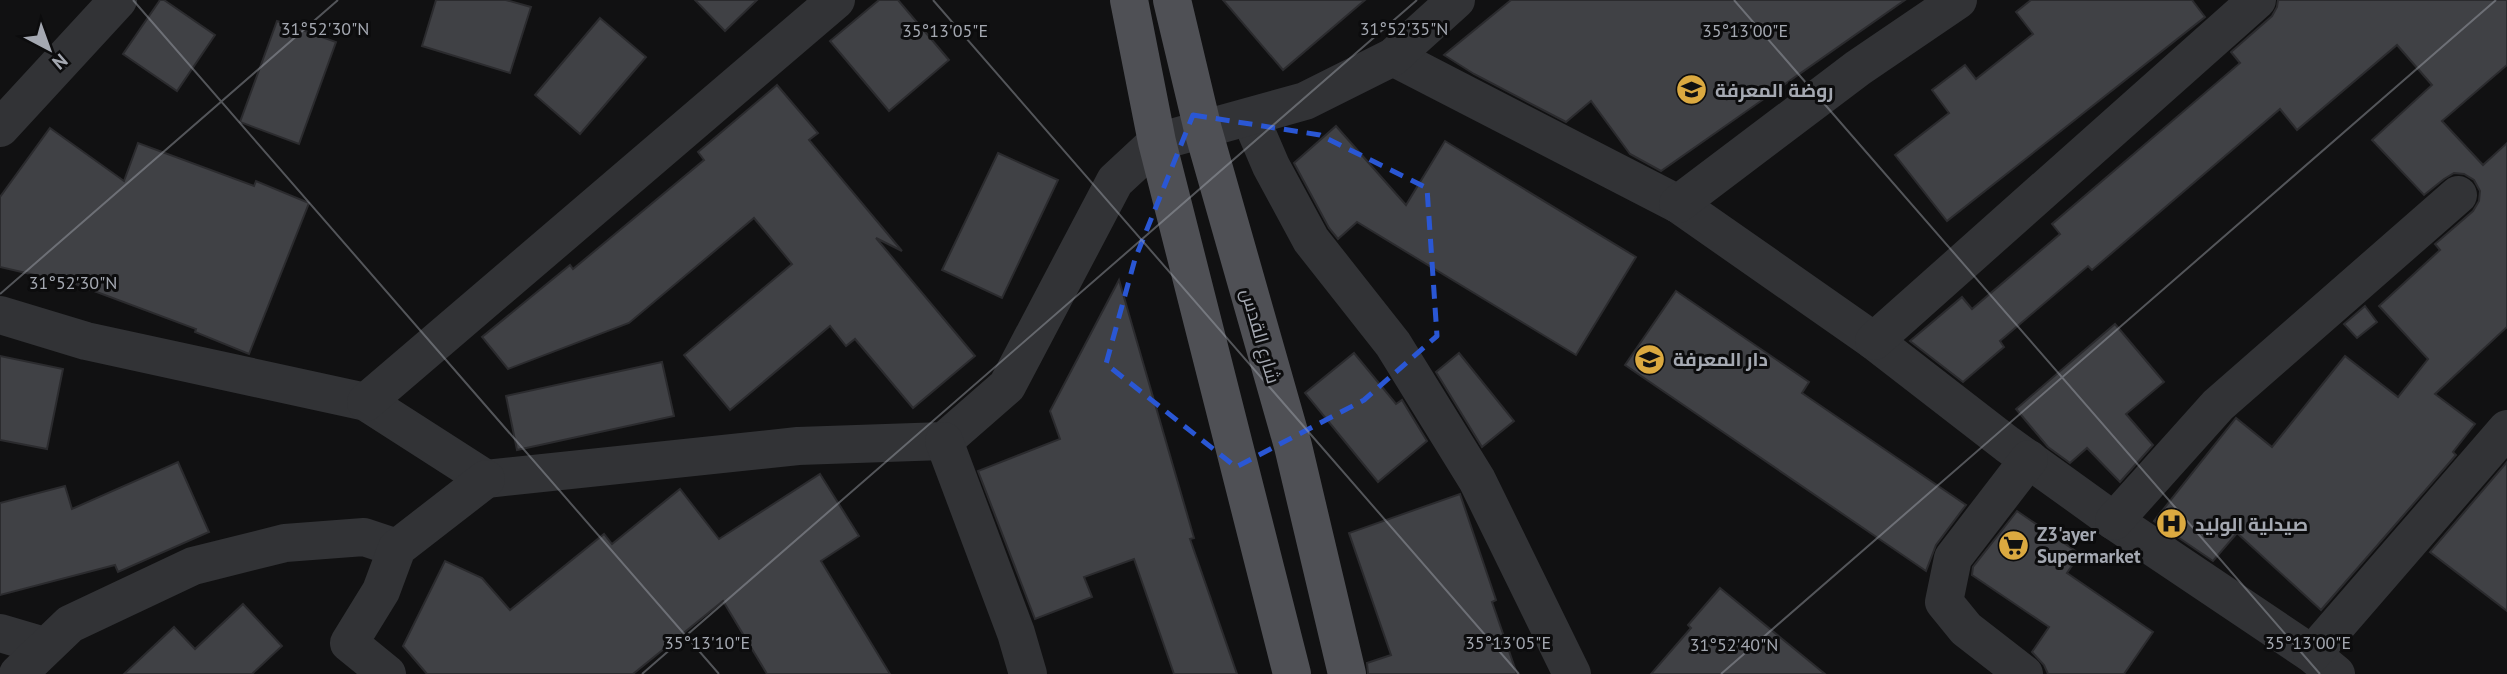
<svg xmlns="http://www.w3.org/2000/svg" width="2507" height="674" viewBox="0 0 2507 674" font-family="'PT Sans',Cairo,sans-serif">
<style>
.building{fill:#404145;stroke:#2b2b2e;stroke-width:2}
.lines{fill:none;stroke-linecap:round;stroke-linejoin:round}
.minor{stroke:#323336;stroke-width:38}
.major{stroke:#4f5055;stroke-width:38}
.marked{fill:none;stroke:#2a57d4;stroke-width:5;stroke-dasharray:14 9;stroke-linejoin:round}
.ticks{fill:none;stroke:#a4a8b1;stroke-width:2;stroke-opacity:0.45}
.labels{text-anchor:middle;stroke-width:6;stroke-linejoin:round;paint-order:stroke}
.poi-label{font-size:19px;font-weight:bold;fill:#a4a8b1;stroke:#0c0c0d;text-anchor:start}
.street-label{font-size:19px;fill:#a4a8b1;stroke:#0c0c0d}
.ticks-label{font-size:18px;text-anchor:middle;fill:#a4a8b1;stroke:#0c0c0d;stroke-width:6;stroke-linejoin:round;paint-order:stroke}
</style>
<rect width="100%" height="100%" fill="#111112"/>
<!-- building -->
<g class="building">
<polygon points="160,0 164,0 215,35 177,91 123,54"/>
<polygon points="436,0 506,0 531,7 510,73 422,46"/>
<polygon points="695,0 757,0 725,31"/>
<polygon points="879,0 898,0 949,60 889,111 830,41"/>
<polygon points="1223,0 1365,0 1283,70"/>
<polygon points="1511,0 1905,0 1661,171 1630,154 1591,101 1566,122 1474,74 1444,55"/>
<polygon points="2031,0 2192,0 2205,17 1947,221 1895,155 1949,113 1932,90 1965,65 1976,79 2033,34 2016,12"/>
<polygon points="2278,0 2507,0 2507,65 2442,121 2483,165 2507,143 2507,327 2435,394 2475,424 2453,452 2456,455 2321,610 2237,533 2213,561 2154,521 2236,418 2272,447 2345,356 2398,397 2428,359 2379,306 2440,250 2435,244 2473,211 2479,201 2480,191 2474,180 2464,174 2454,173 2444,179 2424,195 2372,140 2432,85 2397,45 2297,130 2280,109 2092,270 2088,266 2000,341 2004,347 1963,382 1910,341 1962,297 1972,309 2060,234 2052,224 2240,63 2231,52 2272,16 2277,7"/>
<polygon points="600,18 646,57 580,134 535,95"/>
<polygon points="277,21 336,42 299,144 240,122"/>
<polygon points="777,85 818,133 809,140 902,251 876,238 975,356 913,408 855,339 846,346 830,326 730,410 684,355 792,264 754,218 629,323 508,369 482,337 570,265 573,269 704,160 698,152"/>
<polygon points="1336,126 1406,205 1445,141 1636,257 1576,355 1357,222 1338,239 1329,228 1294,163"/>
<polygon points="50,128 124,181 138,143 254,186 256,181 309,203 249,354 195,332 196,329 78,285 0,267 0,197"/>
<polygon points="998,153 1058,180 1002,298 942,270"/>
<polygon points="1119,280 1194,538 1190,539 1237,674 1174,674 1134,559 1084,577 1092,597 1035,619 978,471 1060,439 1050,411"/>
<polygon points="1676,291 1809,382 1802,393 1966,505 1936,545 1926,571 1625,365"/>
<polygon points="2365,306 2377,322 2357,338 2344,324"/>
<polygon points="2115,324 2164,382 2126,414 2153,445 2120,482 2087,448 2070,463 2048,447 2016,409"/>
<polygon points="1354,353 1396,404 1402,400 1427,441 1378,482 1305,393"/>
<polygon points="1459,353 1514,421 1482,447 1436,372"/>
<polygon points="0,356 63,369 47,449 0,440"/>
<polygon points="662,362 674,416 517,450 506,396"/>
<polygon points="178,462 209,532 118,572 115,565 0,595 0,503 65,486 72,509"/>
<polygon points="2507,462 2507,611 2430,552"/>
<polygon points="820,474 859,536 821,561 890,674 767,674 723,601 633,674 427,674 403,646 445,561 482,578 510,610 604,534 612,544 680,489 719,539"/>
<polygon points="1460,494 1496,600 1492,602 1517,674 1368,674 1367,663 1391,655 1349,533"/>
<polygon points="2017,511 2080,554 2067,573 2153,632 2124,674 2048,674 2044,665 2032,652 2049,627 1972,575 1973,567"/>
<polygon points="1720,588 1825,674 1651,674 1691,628 1688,625"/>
<polygon points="243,604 282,646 252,674 124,674 174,627 195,649"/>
</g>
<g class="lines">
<!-- minor -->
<g class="minor">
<polyline points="1393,57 1678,204 1874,341 2007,444 2114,521 2312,654 2336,674"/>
<polyline points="1250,117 1271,166 1311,240 1393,344 1477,480 1572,674"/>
<polyline points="0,128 118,0"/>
<polyline points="1678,204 1858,68 1958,0"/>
<polyline points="0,315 86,341 366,402 486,479 798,446 944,441 1007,386 1115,181 1157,142 1305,101 1393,57 1456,0"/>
<polyline points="1874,341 2257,0"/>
<polyline points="366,402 836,0"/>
<polyline points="944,441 1016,633 1028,674"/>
<polyline points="2114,521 2218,405 2458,195"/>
<polyline points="0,633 44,646"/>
<polyline points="2312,654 2507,429"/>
<polyline points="18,674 70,624 193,566 285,543 364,537 397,548"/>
<polyline points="387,674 349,643 381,591 397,548 486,479"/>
<polyline points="2024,674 1966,629 1944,602 1953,558 2029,459"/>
</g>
<!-- major -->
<g class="major">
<polyline points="1129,0 1157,142 1292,674"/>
<polyline points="1172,0 1203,130 1293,446 1347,674"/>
</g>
</g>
<!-- marked area -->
<path class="marked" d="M 1193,115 L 1320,135 L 1427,188 L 1437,336 L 1364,400 L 1236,467 L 1106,364 L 1135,259 Z"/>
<!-- ticks -->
<path class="ticks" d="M 133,0 L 719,674M 933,0 L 1519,674M 1734,0 L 2320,674M 0,294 L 338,0M 642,674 L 1417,0M 1721,674 L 2496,0"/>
<!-- icons -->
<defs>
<symbol id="school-disc" viewBox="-11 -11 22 22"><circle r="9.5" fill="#dba940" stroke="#0c0c0d"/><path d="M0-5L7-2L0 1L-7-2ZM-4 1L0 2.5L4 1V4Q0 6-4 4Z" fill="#111"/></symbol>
<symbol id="hospital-disc" viewBox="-11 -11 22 22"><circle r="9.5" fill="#dba940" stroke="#0c0c0d"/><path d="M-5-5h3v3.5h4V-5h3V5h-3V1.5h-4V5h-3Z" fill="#111"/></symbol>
<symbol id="supermarket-disc" viewBox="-11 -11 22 22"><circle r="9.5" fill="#dba940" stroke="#0c0c0d"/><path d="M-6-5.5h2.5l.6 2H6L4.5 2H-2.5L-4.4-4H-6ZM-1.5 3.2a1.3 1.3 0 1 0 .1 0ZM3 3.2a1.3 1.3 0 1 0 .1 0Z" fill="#111"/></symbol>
</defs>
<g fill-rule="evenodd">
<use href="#school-disc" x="1674" y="72" width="35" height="35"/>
<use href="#school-disc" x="1632" y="342" width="35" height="35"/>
<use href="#hospital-disc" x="2154" y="506" width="35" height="35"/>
<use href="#supermarket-disc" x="1996" y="528" width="35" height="35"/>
</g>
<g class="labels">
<!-- poi labels -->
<g class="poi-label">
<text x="1715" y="97">روضة المعرفة</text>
<text x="1673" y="366">دار المعرفة</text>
<text x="2195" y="531">صيدلية الوليد</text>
<text x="2037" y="541">Z3'ayer<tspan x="2037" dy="22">Supermarket</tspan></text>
</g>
<!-- street labels -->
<g class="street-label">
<text transform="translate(1261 336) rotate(74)" y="7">شارع القدس</text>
</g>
</g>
<g class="ticks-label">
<text x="325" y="35">31°52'30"N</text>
<text x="1404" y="35">31°52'35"N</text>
<text x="945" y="37">35°13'05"E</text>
<text x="1745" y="37">35°13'00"E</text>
<text x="73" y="289">31°52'30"N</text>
<text x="707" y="649">35°13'10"E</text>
<text x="1508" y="649">35°13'05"E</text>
<text x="2308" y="649">35°13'00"E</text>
<text x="1734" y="651">31°52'40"N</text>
</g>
<!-- north arrow -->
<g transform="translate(49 49) rotate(139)" stroke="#0c0c0d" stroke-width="5" paint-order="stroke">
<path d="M0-5L12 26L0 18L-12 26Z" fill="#a4a8b1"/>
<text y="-10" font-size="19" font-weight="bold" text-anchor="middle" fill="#a4a8b1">N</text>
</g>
</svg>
